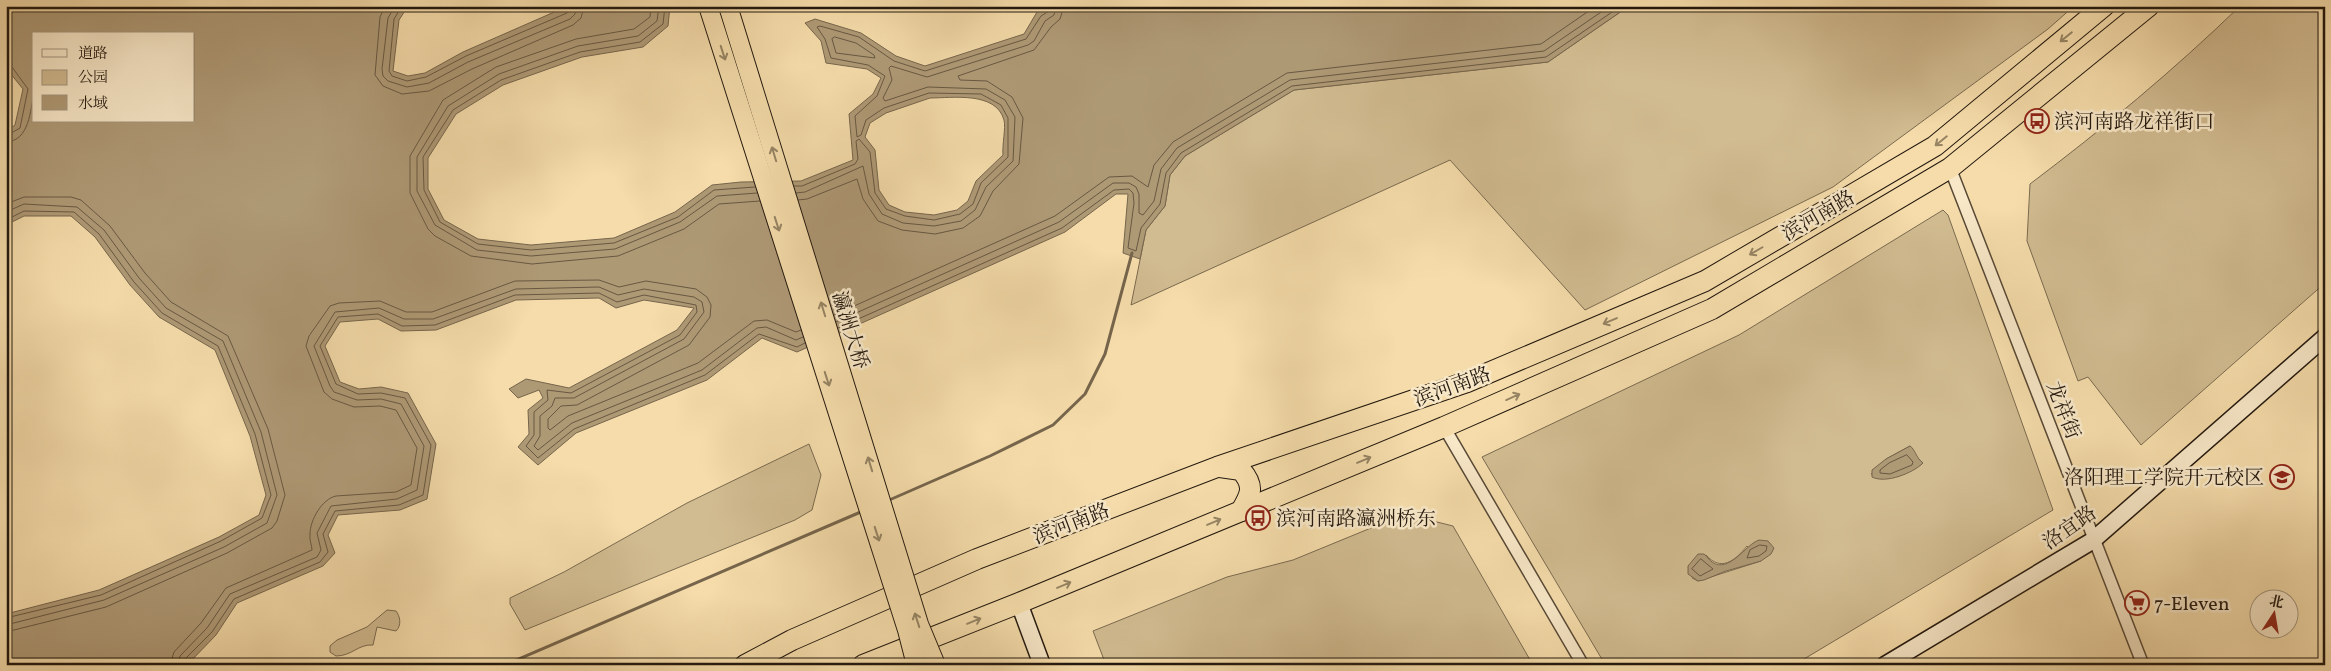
<svg xmlns="http://www.w3.org/2000/svg" width="2331" height="671" viewBox="0 0 2331 671" font-family="Vollkorn,'Noto Serif SC',serif">
<style>
.green{fill:#d1bb90;stroke:#7a6a50;fill-rule:evenodd}
.water{fill:#ae9975;stroke:#76654c;fill-rule:evenodd}
.lines{fill:none;stroke-linecap:round;stroke-linejoin:round}
.shore{stroke:#685842;stroke-width:1}
.stream{stroke:#76654c;stroke-width:3}
.street-casing{stroke:#584936;stroke-width:14}
.secondary-casing{stroke:#23180f;stroke-width:19}
.highway-casing{stroke:#23180f;stroke-width:22}
.street{stroke:#f8e8c8;stroke-width:11}
.secondary{stroke:#f8e8c8;stroke-width:16}
.highway{stroke:#f5dcaa;stroke-width:20}
.primary-bridge-casing{stroke:#23180f;stroke-width:20;stroke-linecap:butt}
.primary-bridge{stroke:#f5dcaa;stroke-width:18}
.oneway{stroke:#968464}
.labels{text-anchor:middle;stroke-width:5;stroke-linejoin:round;paint-order:stroke}
.poi-label{font-size:20px;fill:#23180f;stroke:#f8e8c8;text-anchor:start}
.street-label{font-size:20px;fill:#23180f;stroke:#f8e8c8}
</style>
<rect width="100%" height="100%" fill="#f5dcaa"/>
<filter id="stains"><feTurbulence type="fractalNoise" baseFrequency=".004" numOctaves="4"/><feColorMatrix values="0 0 0 0 .2 0 0 0 0 .09 0 0 0 0 .02 0 0 0 .5 -.17"/></filter>
<radialGradient id="worn" r=".72"><stop offset=".6" stop-color="#630" stop-opacity="0"/><stop offset="1" stop-color="#630" stop-opacity=".3"/></radialGradient>
<!-- green -->
<g class="green">
<polygon points="1629,6 2074,6 2048,29 1833,187 1585,310 1450,160 1131,305 1146,230 1165,206 1170,175 1185,156 1294,90 1548,62"/>
<path d="M 2240,6 L 2325,6 L 2325,283 L 2141,445 L 2088,377 L 2078,381 L 2027,241 L 2030,184 C 2103,129 2174,70 2240,6 Z"/>
<path d="M 1943,210 L 1948,215 L 2053,510 L 1794,665 L 1610,665 L 1603,661 L 1482,457 L 1739,335 ZM 1910,446 L 1915,456 L 1923,463 C 1907,476 1890,474 1871,474 L 1886,459 ZM 1747,546 L 1761,561 L 1698,581 L 1692,578 L 1706,555 C 1721,572 1735,561 1747,546 Z"/>
<polygon points="809,444 821,475 812,510 795,520 525,630 510,604 510,598 564,572 687,503"/>
<polygon points="1405,514 1453,526 1533,665 1106,665 1093,631 1227,577 1293,560"/>
<path d="M 387,610 L 396,611 C 400,616 402,625 396,631 L 377,627 L 373,645 C 358,644 352,656 336,656 L 330,652 L 330,646 L 337,640 L 367,627 Z"/>
</g>
<!-- water -->
<g class="water">
<path d="M 6,6 L 408,6 L 399,20 L 393,71 L 408,76 L 425,73 L 463,52 L 568,6 L 670,6 L 668,26 L 643,47 L 582,57 L 503,85 L 456,114 L 428,158 L 428,189 L 444,220 L 478,239 L 531,245 L 614,238 L 675,212 L 712,185 L 741,182 L 801,181 L 853,160 L 849,114 L 873,94 L 881,78 L 867,69 L 826,63 L 821,41 L 805,23 L 815,19 L 861,33 L 896,56 L 925,66 L 1024,34 L 1037,12 L 1050,6 L 1629,6 L 1548,62 L 1294,90 L 1185,156 L 1170,175 L 1165,206 L 1146,230 L 1140,259 L 1123,253 L 1128,194 L 1116,194 L 1065,232 L 797,352 L 762,338 L 707,380 L 576,433 L 538,465 L 518,447 L 529,434 L 528,410 L 543,398 L 539,390 L 518,398 L 509,389 L 526,379 L 569,388 L 677,330 L 694,308 L 644,300 L 616,308 L 599,298 L 516,300 L 436,330 L 401,331 L 378,319 L 340,322 L 325,346 L 340,382 L 359,389 L 381,387 L 408,393 L 436,444 L 427,499 L 400,510 L 338,515 L 328,535 L 335,553 L 323,566 L 237,603 L 216,635 L 187,665 L 6,665 L 6,614 L 99,590 L 219,537 L 259,515 L 266,495 L 250,436 L 215,350 L 159,317 L 130,285 L 95,237 L 71,216 L 24,216 L 6,225 L 6,132 L 15,125 L 23,89 L 6,68 ZM 34,34 L 194,34 L 194,121 L 34,121 ZM 930,98 C 952,98 996,91 1004,120 C 1006,128 1002,145 1003,155 L 976,181 L 968,201 L 957,210 L 934,215 L 905,212 L 889,205 L 879,190 L 875,150 L 865,137 L 870,123 L 886,113 Z"/>
<path d="M 1910,446 C 1915,449 1916,458 1923,463 C 1913,473 1886,484 1872,477 L 1872,470 L 1886,459 Z"/>
<path d="M 1759,540 L 1768,541 L 1774,548 L 1771,554 L 1761,561 L 1726,571 L 1704,580 L 1698,581 L 1688,574 L 1688,566 L 1698,554 L 1704,554 C 1707,556 1709,560 1712,562 C 1729,574 1746,544 1759,540 Z"/>
</g>
<g class="lines">
<!-- shore -->
<g class="shore">
<polyline points="385,6 380,17 375,75 383,86 402,94 429,91 472,69 573,25 581,18 584,6"/>
<polyline points="395,6 388,18 382,69 383,76 388,81 407,87 429,83 468,62 570,19 575,14 577,6"/>
<polyline points="402,6 394,19 389,71 392,76 407,81 426,77 466,56 567,13 570,6"/>
<polyline points="651,6 650,17 634,29 576,39 496,67 443,100 410,156 410,193 428,229 435,236 471,256 532,264 618,256 684,229 719,204 760,201"/>
<polyline points="659,6 657,21 638,36 578,46 499,74 448,106 417,157 417,191 435,225 477,250 531,256 615,249 680,222 717,196 757,193"/>
<polyline points="665,6 663,24 640,42 580,52 501,80 453,110 423,157 424,190 440,222 478,244 531,250 614,243 678,217 714,190 755,187"/>
<polygon points="835,37 856,43 874,55 875,58 836,53 832,39"/>
<polyline points="6,66 12,67 28,89 20,128 6,136"/>
<path d="M 6,142 C 30,141 30,110 34,93"/>
<polyline points="794,186 802,186 855,164 858,159 856,141 859,139 870,152 875,193 886,209 905,216 934,220 960,214 973,204 981,183 1008,157 1008,118 1001,105 981,94 929,93 884,108 866,120 861,135 857,137 855,116 877,96 885,76 868,65 831,58 825,39 817,27 820,26 859,37 894,61 925,71 1026,39 1041,16 1049,11 1050,6"/>
<polyline points="796,193 805,192 863,166 869,194 882,214 903,223 934,226 961,221 975,210 986,187 1013,161 1015,117 1005,100 986,89 928,87 885,101 883,98 892,80 889,68 891,66 927,77 1028,45 1034,41 1045,21 1054,15 1056,6"/>
<polyline points="798,200 807,199 857,179 863,199 878,221 902,230 935,234 963,228 980,216 993,191 1019,164 1023,118 1012,97 987,81 960,80 958,76 1034,50 1051,27 1060,19 1064,6"/>
<polyline points="6,204 24,197 71,197 81,200 110,226 145,273 171,302 228,336 268,429 285,495 277,521 272,528 227,553 106,607 6,632"/>
<polyline points="6,212 24,204 77,207 104,230 139,278 166,308 223,341 261,432 277,495 267,523 224,547 104,600 6,625"/>
<polyline points="6,220 24,211 74,212 99,234 134,282 162,313 218,346 255,434 271,495 262,518 221,541 101,595 6,618"/>
<polyline points="834,315 1055,216 1109,177 1132,176 1148,187 1154,165 1173,142 1287,73 1541,44 1596,6"/>
<polyline points="836,322 1059,222 1113,183 1129,183 1136,187 1139,194 1139,213 1143,215 1154,201 1161,169 1177,148 1290,80 1544,51 1610,6"/>
<polyline points="838,328 1062,228 1114,190 1129,189 1133,193 1134,203 1128,248 1136,251 1141,228 1160,204 1166,173 1181,153 1292,86 1546,57 1621,6"/>
<polygon points="1907,455 1913,462 1912,465 1890,474 1880,473 1880,470 1889,463"/>
<polygon points="1760,545 1767,546 1766,551 1759,556 1747,558 1750,550"/>
<polygon points="1701,559 1713,569 1700,576 1692,569"/>
<path d="M 170,665 L 174,652 L 201,623 L 226,588 L 312,550 C 312,545 309,540 310,534 C 310,520 322,499 336,496 L 396,492 L 411,485 L 417,448 L 396,410 L 380,406 L 354,407 L 332,399 L 324,392 L 306,346 L 309,336 L 330,306 L 339,303 L 380,301 L 406,312 L 432,312 L 515,281 L 599,280 L 619,287 L 646,281 L 696,289 L 707,297 L 711,305 L 710,317 L 689,345 L 577,405 L 561,406 L 548,419 L 548,428 L 550,430 L 568,416 L 698,363 L 754,321 L 767,320 L 796,332 L 801,330"/>
<polyline points="178,665 180,656 207,628 230,594 317,557 321,550 317,533 331,506 397,499 417,490 424,446 401,404 381,399 357,400 334,392 330,386 314,346 335,312 379,308 404,319 433,319 516,289 599,287 618,295 644,289 694,297 702,302 704,312 684,339 574,398 555,398 552,406 540,416 540,436 534,446 538,450 572,423 702,370 757,328 766,327 796,340 803,337"/>
<polyline points="184,665 185,659 212,632 234,599 320,562 328,552 323,534 335,511 399,505 423,495 431,445 405,398 381,393 358,394 336,384 320,346 338,317 378,314 402,326 435,325 515,295 599,293 617,302 644,295 696,305 697,312 680,335 571,393 547,390 548,400 534,412 534,435 526,446 538,458 574,429 705,375 759,334 797,347 805,343"/>
</g>
<!-- stream -->
<g class="stream">
<polyline points="887,501 990,456 1053,425 1085,394 1105,354 1132,253"/>
<polyline points="505,665 863,511"/>
<polyline points="2202,665 2265,665"/>
</g>
<defs>
<g id="street">
<polyline points="1950,168 2143,665"/>
<polyline points="1444,427 1583,665"/>
</g>
<g id="secondary">
<polyline points="1019,603 1042,665"/>
<polyline points="1885,665 2092,541 2325,337"/>
</g>
<g id="highway">
<path d="M 1220,467 L 1241,470 C 1255,486 1251,494 1241,511"/>
<polyline points="745,665 792,640 977,559 1217,467 1467,382 1705,281 1935,146 2104,6"/>
<polyline points="863,665 1019,603 1444,427 1712,309 1950,168 2149,6"/>
</g>
</defs>
<!-- street casing -->
<use href="#street" class="street-casing"/>
<!-- secondary casing -->
<use href="#secondary" class="secondary-casing"/>
<!-- highway casing -->
<use href="#highway" class="highway-casing"/>
<!-- street -->
<use href="#street" class="street"/>
<!-- secondary -->
<use href="#secondary" class="secondary"/>
<!-- highway -->
<use href="#highway" class="highway"/>
<defs>
<g id="primary-bridge">
<polyline points="708,6 907,630 916,665"/>
<polyline points="728,6 919,624 936,665"/>
</g>
</defs>
<!-- primary-bridge casing -->
<use href="#primary-bridge" class="primary-bridge-casing"/>
<!-- primary-bridge -->
<use href="#primary-bridge" class="primary-bridge"/>
</g>
<!-- one-way arrows -->
<defs><path id="oneway-shaft" d="M-6 0H5M1.5-3L5.5 0L1.5 3" fill="none" stroke-width="1.6" stroke-linecap="round" stroke-linejoin="round" transform="scale(1.25)"/></defs>
<g class="oneway">
<use href="#oneway-shaft" transform="translate(2066 37) rotate(141)"/>
<use href="#oneway-shaft" transform="translate(723 53) rotate(72)"/>
<use href="#oneway-shaft" transform="translate(1941 141) rotate(141)"/>
<use href="#oneway-shaft" transform="translate(774 154) rotate(-107)"/>
<use href="#oneway-shaft" transform="translate(777 224) rotate(72)"/>
<use href="#oneway-shaft" transform="translate(1756 251) rotate(150)"/>
<use href="#oneway-shaft" transform="translate(823 309) rotate(-107)"/>
<use href="#oneway-shaft" transform="translate(1610 321) rotate(157)"/>
<use href="#oneway-shaft" transform="translate(827 379) rotate(72)"/>
<use href="#oneway-shaft" transform="translate(1513 397) rotate(-24)"/>
<use href="#oneway-shaft" transform="translate(1364 460) rotate(-23)"/>
<use href="#oneway-shaft" transform="translate(870 464) rotate(-107)"/>
<use href="#oneway-shaft" transform="translate(1214 522) rotate(-23)"/>
<use href="#oneway-shaft" transform="translate(877 534) rotate(72)"/>
<use href="#oneway-shaft" transform="translate(1064 585) rotate(-23)"/>
<use href="#oneway-shaft" transform="translate(917 620) rotate(-108)"/>
<use href="#oneway-shaft" transform="translate(974 621) rotate(-22)"/>
</g>
<!-- icons -->
<defs>
<symbol id="bus-ring" viewBox="-11 -11 22 22"><circle r="9.5" fill="#f8e8c8" stroke="#8f2418" stroke-width="1.5"/><path d="M-5-6H5V4H4V6H2V4H-2V6H-4V4H-5ZM-3.5-4V0h7V-4ZM-3.5 1.2v1.5H-2V1.2ZM2 1.2v1.5H3.5V1.2Z" fill="#8f2418"/></symbol>
<symbol id="university-ring" viewBox="-11 -11 22 22"><circle r="9.5" fill="#f8e8c8" stroke="#8f2418" stroke-width="1.5"/><path d="M0-5L7-2L0 1L-7-2ZM-4 1L0 2.5L4 1V4Q0 6-4 4Z" fill="#8f2418"/></symbol>
<symbol id="supermarket-ring" viewBox="-11 -11 22 22"><circle r="9.5" fill="#f8e8c8" stroke="#8f2418" stroke-width="1.5"/><path d="M-6-5.5h2.5l.6 2H6L4.5 2H-2.5L-4.4-4H-6ZM-1.5 3.2a1.3 1.3 0 1 0 .1 0ZM3 3.2a1.3 1.3 0 1 0 .1 0Z" fill="#8f2418"/></symbol>
</defs>
<g fill-rule="evenodd">
<use href="#bus-ring" x="2023" y="107" width="28" height="28"/>
<use href="#university-ring" x="2268" y="463" width="28" height="28"/>
<use href="#bus-ring" x="1244" y="504" width="28" height="28"/>
<use href="#supermarket-ring" x="2123" y="589" width="28" height="28"/>
</g>
<g class="labels">
<!-- poi labels -->
<g class="poi-label">
<text x="2054" y="128">滨河南路龙祥街口</text>
<text x="2264" y="484" text-anchor="end">洛阳理工学院开元校区</text>
<text x="1276" y="525">滨河南路瀛洲桥东</text>
<text x="2154" y="610">7-Eleven</text>
</g>
<!-- street labels -->
<g class="street-label">
<text transform="translate(1818 215) rotate(-30)" y="7">滨河南路</text>
<text transform="translate(851 330) rotate(73)" y="7">瀛洲大桥</text>
<text transform="translate(1452 386) rotate(-20)" y="7">滨河南路</text>
<text transform="translate(2064 410) rotate(69)" y="7">龙祥街</text>
<text transform="translate(1071 523) rotate(-21)" y="7">滨河南路</text>
<text transform="translate(2069 527) rotate(-35)" y="7">洛宜路</text>
</g>
</g>
<!-- margin -->
<rect width="2331" height="671" fill="none" stroke="#f5dcaa" stroke-width="25"/>
<rect x="8" y="8" width="2316" height="656" fill="none" stroke="#23180f" stroke-width="2.5"/>
<rect x="12" y="12" width="2306" height="646" fill="none" stroke="#23180f"/>
<!-- legend -->
<rect x="32" y="32" width="162" height="90" fill="#f8e8c8" stroke="#a3957e"/>
<rect x="42" y="49" width="25" height="8" fill="#f8e8c8" stroke="#a3957e"/>
<text x="78" y="58" font-size="15" fill="#23180f">道路</text>
<rect x="42" y="70" width="25" height="15" fill="#d1bb90" stroke="#a3957e"/>
<text x="78" y="82" font-size="15" fill="#23180f">公园</text>
<rect x="42" y="95" width="25" height="15" fill="#ae9975" stroke="#a3957e"/>
<text x="78" y="108" font-size="15" fill="#23180f">水域</text>
<!-- north arrow -->
<g transform="translate(2274 614) rotate(12)"><circle r="24" fill="#f8e8c8" stroke="#a3957e"/>
<path d="M0-4L9 19L0 12L-9 19Z" fill="#8f2418"/>
<text y="-8" font-size="14" font-weight="bold" text-anchor="middle" fill="#23180f">北</text>
</g>
<rect width="100%" height="100%" filter="url(#stains)"/>
<rect width="100%" height="100%" fill="url(#worn)"/>
</svg>
